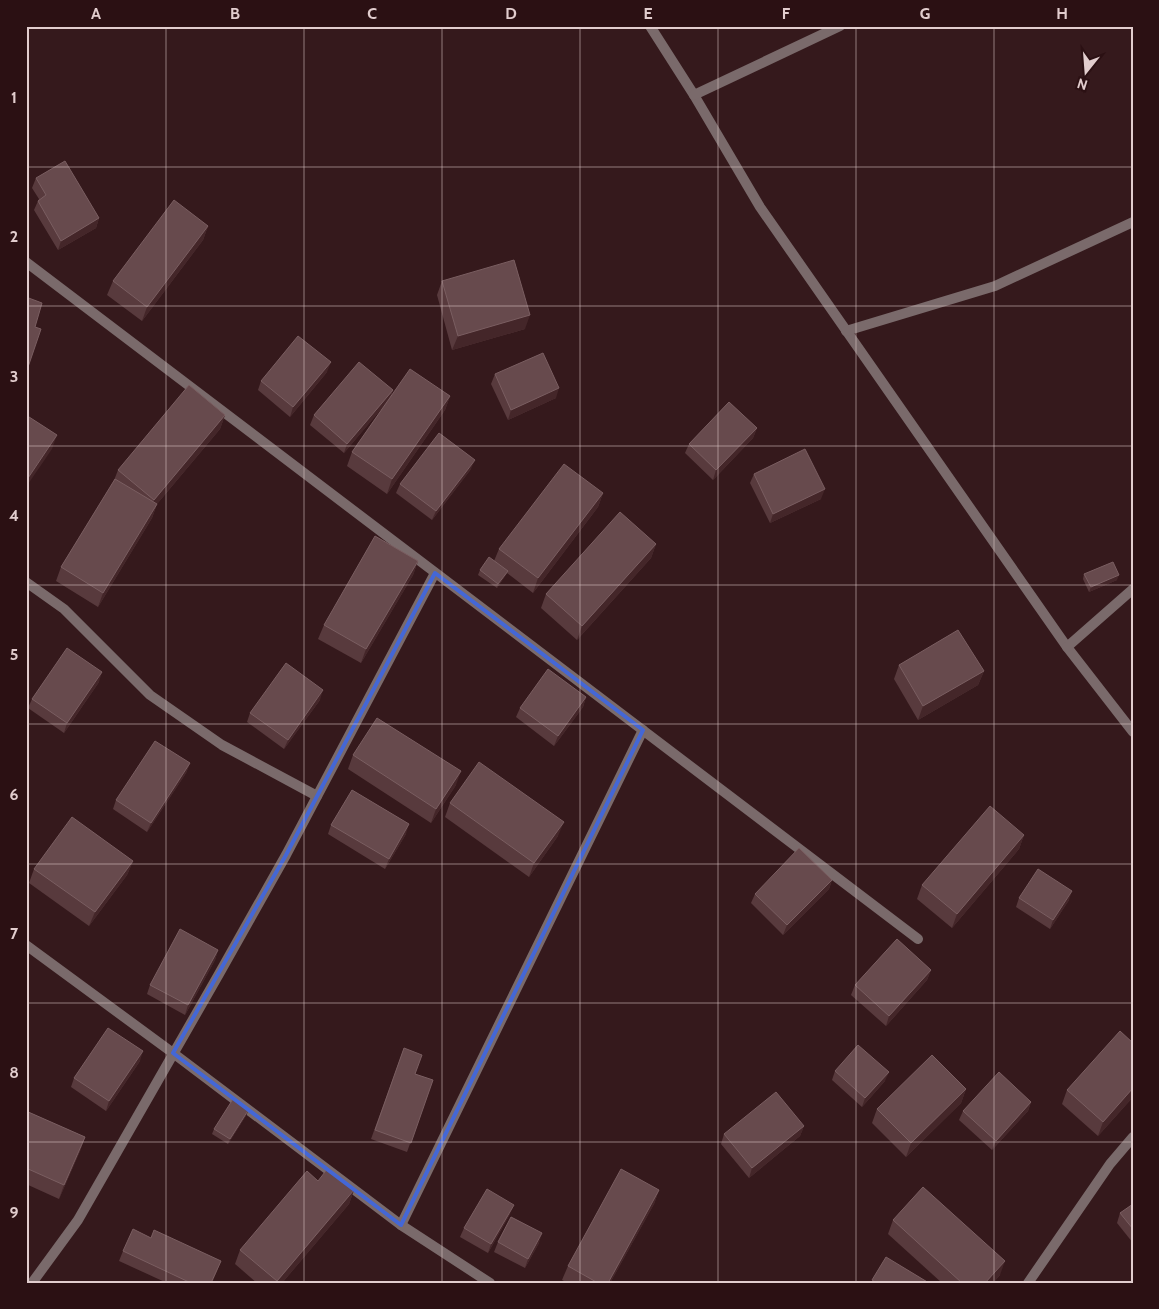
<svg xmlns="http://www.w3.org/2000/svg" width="1159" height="1309" viewBox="0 0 1159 1309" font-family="Cabin,sans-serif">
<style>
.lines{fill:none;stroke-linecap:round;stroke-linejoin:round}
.street{stroke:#7a6a6b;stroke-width:10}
.wall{fill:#583a3d}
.shaded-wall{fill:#442629}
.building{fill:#674a4d;stroke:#7a5e61}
.marked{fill:none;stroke:#4467d6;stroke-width:4;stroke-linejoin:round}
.grid{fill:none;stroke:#e2cdce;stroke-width:1;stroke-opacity:0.55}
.neatline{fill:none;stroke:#e2cdce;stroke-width:2}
.grid-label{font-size:16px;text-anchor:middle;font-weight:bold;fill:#e2cdce}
</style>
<rect width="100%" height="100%" fill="#35191c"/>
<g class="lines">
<!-- street -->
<g class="street">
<polyline points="650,26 694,95 760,207 1067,647 1133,732"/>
<polyline points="694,95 840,26"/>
<polyline points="26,262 918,939"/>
<polyline points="846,331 995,286 1133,222"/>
<polyline points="26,582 64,609 150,695 222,745 317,796"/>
<polyline points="1067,647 1133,589"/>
<polyline points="26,945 173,1053 401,1225 490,1283"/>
<polyline points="401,1225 643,730"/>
<polyline points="32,1283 78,1220 219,974 286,855 435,573"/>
<polyline points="1028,1283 1110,1164 1133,1137"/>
</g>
</g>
<!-- wall -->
<g class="wall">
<polygon points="36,178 99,218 96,228 58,250 34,210 38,201 39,199 32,188"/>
<polygon points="208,226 203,240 142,321 107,295 113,281"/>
<polygon points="442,281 525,329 452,350 437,295"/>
<polygon points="327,372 290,417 258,390 261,381"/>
<polygon points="495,374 556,398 508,420 491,384"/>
<polygon points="393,390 390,399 450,396 445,410 387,494 347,466 352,452 387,402 344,453 310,425 314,415"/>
<polygon points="225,415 220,429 157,504 152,518 98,607 56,581 61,567 113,483 118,470"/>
<polygon points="757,428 753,438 713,480 685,453 689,444"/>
<polygon points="471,469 432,520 396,493 400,484"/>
<polygon points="754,474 821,499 770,523 750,483"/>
<polygon points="603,493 598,507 533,593 507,573 497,588 478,575 480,570 494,561 499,549"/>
<polygon points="656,544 651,558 577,640 541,608 546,594"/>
<polygon points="418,561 413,575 361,663 318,639 324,625"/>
<polygon points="1084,574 1117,580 1089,592 1083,579"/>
<polygon points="899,665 984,671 978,685 918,720 894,679"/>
<polygon points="99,682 64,733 28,708 32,699"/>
<polygon points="586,697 583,707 554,746 516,717 520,708"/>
<polygon points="320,700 284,749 247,722 250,713"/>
<polygon points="353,755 456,785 431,823 348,769"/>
<polygon points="190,763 186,773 147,832 113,809 116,800"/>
<polygon points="450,803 558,836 529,877 445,817"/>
<polygon points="331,825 406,834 385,869 328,834"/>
<polygon points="1024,835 1019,849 952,928 917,899 922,885"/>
<polygon points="133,861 127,875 89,926 29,883 34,869"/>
<polygon points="832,880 829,889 783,935 751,903 755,894"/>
<polygon points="1019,898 1069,900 1050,929 1016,907"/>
<polygon points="218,950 215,960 185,1015 147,994 150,985"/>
<polygon points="931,970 927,980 886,1026 851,995 855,985"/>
<polygon points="1133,1043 1133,1097 1098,1136 1062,1104 1067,1090"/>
<polygon points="404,1048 415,1074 433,1080 407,1152 371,1139"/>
<polygon points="140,1061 106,1111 71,1087 74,1078"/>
<polygon points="835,1071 885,1081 862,1107 832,1080"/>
<polygon points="966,1089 961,1103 906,1157 872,1123 877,1109"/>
<polygon points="1031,1102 1028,1111 992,1150 959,1120 963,1111"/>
<polygon points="26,1111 85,1137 80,1151 59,1199 26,1184"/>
<polygon points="247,1114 228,1144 212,1134 214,1129"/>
<polygon points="804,1126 800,1136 749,1178 721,1144 724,1134"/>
<polygon points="318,1181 354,1190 349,1204 282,1283 257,1283 235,1264 240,1250"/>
<polygon points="659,1190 654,1204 610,1283 568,1283 562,1280 568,1266"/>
<polygon points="1133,1204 1133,1243 1117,1223 1120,1213"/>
<polygon points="510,1214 488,1253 460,1237 464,1228"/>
<polygon points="893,1220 1000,1275 993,1283 942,1283 888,1234"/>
<polygon points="151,1238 221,1261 212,1283 167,1283 119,1261 123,1251"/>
<polygon points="498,1242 539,1243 525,1268 494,1252"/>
</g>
<!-- shaded-wall -->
<g class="shaded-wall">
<polygon points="99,218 96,228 58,250 61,241"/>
<polygon points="208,226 203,240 142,321 147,307"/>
<polygon points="530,315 525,329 452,350 458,336"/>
<polygon points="331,362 327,372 290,417 293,407"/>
<polygon points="559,388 556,398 508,420 511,410"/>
<polygon points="393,390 389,400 344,453 347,444"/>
<polygon points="450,396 445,410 387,494 392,479"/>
<polygon points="225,415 220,429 157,504 152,518 98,607 103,593 149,514 154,500"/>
<polygon points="757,428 753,438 713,480 716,470"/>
<polygon points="57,435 52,449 26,487 26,481"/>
<polygon points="475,460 471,469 432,520 436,511"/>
<polygon points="825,489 821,499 770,523 773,514"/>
<polygon points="603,493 598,507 533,593 538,578"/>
<polygon points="656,544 651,558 577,640 582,626"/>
<polygon points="418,561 413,575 361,663 366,649"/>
<polygon points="508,571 506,575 497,588 498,584"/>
<polygon points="1119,575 1117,580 1089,592 1091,587"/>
<polygon points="984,671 978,685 918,720 923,706"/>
<polygon points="102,672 99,682 64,733 67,723"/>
<polygon points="323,690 320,700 284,749 288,740"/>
<polygon points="586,697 583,707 554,746 558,736"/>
<polygon points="190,763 186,773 147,832 151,823"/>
<polygon points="461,771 456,785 431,823 436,809"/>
<polygon points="564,822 558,836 529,877 534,863"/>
<polygon points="409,824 406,834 385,869 389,859"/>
<polygon points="1024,835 1019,849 952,928 957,914"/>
<polygon points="133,861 127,875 89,926 95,912"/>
<polygon points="832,880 829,889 783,935 787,925"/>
<polygon points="1072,891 1069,900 1050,929 1053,920"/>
<polygon points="218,950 215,960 185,1015 188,1005"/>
<polygon points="931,970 927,980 886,1026 889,1016"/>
<polygon points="143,1051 140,1061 106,1111 109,1101"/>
<polygon points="889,1072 885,1081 862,1107 865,1098"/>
<polygon points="1133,1088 1133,1097 1098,1136 1103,1122"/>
<polygon points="966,1089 961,1103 906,1157 911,1143"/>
<polygon points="1031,1102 1028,1111 992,1150 996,1141"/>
<polygon points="249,1109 247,1114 228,1144 230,1139"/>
<polygon points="804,1126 800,1136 749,1178 752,1168"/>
<polygon points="85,1137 80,1151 59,1199 64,1185"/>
<polygon points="354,1190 349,1204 282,1283 276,1283"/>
<polygon points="659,1190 654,1204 610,1283 608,1283"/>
<polygon points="514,1205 510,1214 488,1253 491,1244"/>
<polygon points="542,1233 539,1243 525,1268 528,1259"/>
<polygon points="221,1261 217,1271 212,1283 211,1283"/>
<polygon points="1005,1261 1000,1275 993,1283 985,1283"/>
</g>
<!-- building -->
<g class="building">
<polygon points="65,161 99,218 61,241 38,201 46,195 36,178"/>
<polygon points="174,200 208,226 147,307 113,281"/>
<polygon points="514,260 530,315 458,336 442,281"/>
<polygon points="26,297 42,303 35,327 41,329 26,373"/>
<polygon points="298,336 331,362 293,407 261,381"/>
<polygon points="543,353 559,388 511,410 495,374"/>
<polygon points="359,362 393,390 347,444 314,415"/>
<polygon points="410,369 450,396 392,479 352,452"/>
<polygon points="189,385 225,415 154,500 118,470"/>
<polygon points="729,402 757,428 716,470 689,444"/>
<polygon points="26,415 57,435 26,481"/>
<polygon points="439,433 475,460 436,511 400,484"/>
<polygon points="805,449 825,489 773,514 754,474"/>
<polygon points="564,464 603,493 538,578 499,549"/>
<polygon points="115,479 157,504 103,593 61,567"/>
<polygon points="620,512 656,544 582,626 546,594"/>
<polygon points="375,536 418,561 366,649 324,625"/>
<polygon points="489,557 508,571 498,584 480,570"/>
<polygon points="1113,562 1119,575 1091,587 1084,574"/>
<polygon points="958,630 984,671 923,706 899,665"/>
<polygon points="67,648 102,672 67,723 32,699"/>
<polygon points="286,663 323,690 288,740 250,713"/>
<polygon points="548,669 586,697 558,736 520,708"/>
<polygon points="377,718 461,771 436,809 353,755"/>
<polygon points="155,741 190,763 151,823 116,800"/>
<polygon points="479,762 564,822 534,863 450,803"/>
<polygon points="352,790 409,824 389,859 331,825"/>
<polygon points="990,806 1024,835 957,914 922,885"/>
<polygon points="72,817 133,861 95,912 34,869"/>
<polygon points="799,848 832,880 787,925 755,894"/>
<polygon points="1038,869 1072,891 1053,920 1019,898"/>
<polygon points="180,929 218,950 188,1005 150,985"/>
<polygon points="897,939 931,970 889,1016 855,985"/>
<polygon points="108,1028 143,1051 109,1101 74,1078"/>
<polygon points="1120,1031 1133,1043 1133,1088 1103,1122 1067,1090"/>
<polygon points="858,1045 889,1072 865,1098 835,1071"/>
<polygon points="404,1048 422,1055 415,1074 433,1080 411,1143 375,1130"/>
<polygon points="932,1055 966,1089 911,1143 877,1109"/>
<polygon points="999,1072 1031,1102 996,1141 963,1111"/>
<polygon points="776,1092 804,1126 752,1168 724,1134"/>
<polygon points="233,1099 249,1109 230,1139 214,1129"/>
<polygon points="26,1111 85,1137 64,1185 26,1168"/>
<polygon points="328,1168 354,1190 277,1281 240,1250 307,1171 318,1181"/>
<polygon points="621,1169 659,1190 608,1283 598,1283 568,1266"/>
<polygon points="923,1187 1005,1261 985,1283 962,1283 893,1220"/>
<polygon points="487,1189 514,1205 491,1244 464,1228"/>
<polygon points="1133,1204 1133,1229 1120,1213"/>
<polygon points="511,1217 542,1233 528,1259 498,1242"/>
<polygon points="133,1229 151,1238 154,1230 221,1261 211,1283 191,1283 123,1251"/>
<polygon points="886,1257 929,1283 877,1283 872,1280"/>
</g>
<!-- marked area -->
<path class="marked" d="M 435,573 L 643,730 L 401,1225 L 173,1053 L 286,855 Z"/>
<!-- grid -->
<path class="grid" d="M 166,26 L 166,1283M 304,26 L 304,1283M 442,26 L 442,1283M 580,26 L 580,1283M 718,26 L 718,1283M 856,26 L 856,1283M 994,26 L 994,1283M 26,167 L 1133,167M 26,306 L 1133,306M 26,446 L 1133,446M 26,585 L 1133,585M 26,724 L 1133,724M 26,864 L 1133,864M 26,1003 L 1133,1003M 26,1142 L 1133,1142"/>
<!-- border -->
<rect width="1159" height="1309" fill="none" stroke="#2b1013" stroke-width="55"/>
<!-- north arrow -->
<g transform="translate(1086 72) rotate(197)" stroke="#2b1013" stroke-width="4" paint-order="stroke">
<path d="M0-4L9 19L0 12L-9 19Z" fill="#e2cdce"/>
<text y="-8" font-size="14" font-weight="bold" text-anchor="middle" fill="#e2cdce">N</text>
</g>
<rect x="28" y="28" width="1104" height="1254" class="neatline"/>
<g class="grid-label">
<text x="96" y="19">A</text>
<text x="235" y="19">B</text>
<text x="372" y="19">C</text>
<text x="511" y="19">D</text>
<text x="648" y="19">E</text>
<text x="786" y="19">F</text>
<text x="925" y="19">G</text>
<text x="1062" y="19">H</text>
<text x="14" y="103">1</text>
<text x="14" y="242">2</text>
<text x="14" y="382">3</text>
<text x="14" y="521">4</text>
<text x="14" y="660">5</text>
<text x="14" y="800">6</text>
<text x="14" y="939">7</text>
<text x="14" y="1078">8</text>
<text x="14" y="1218">9</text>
</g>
</svg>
